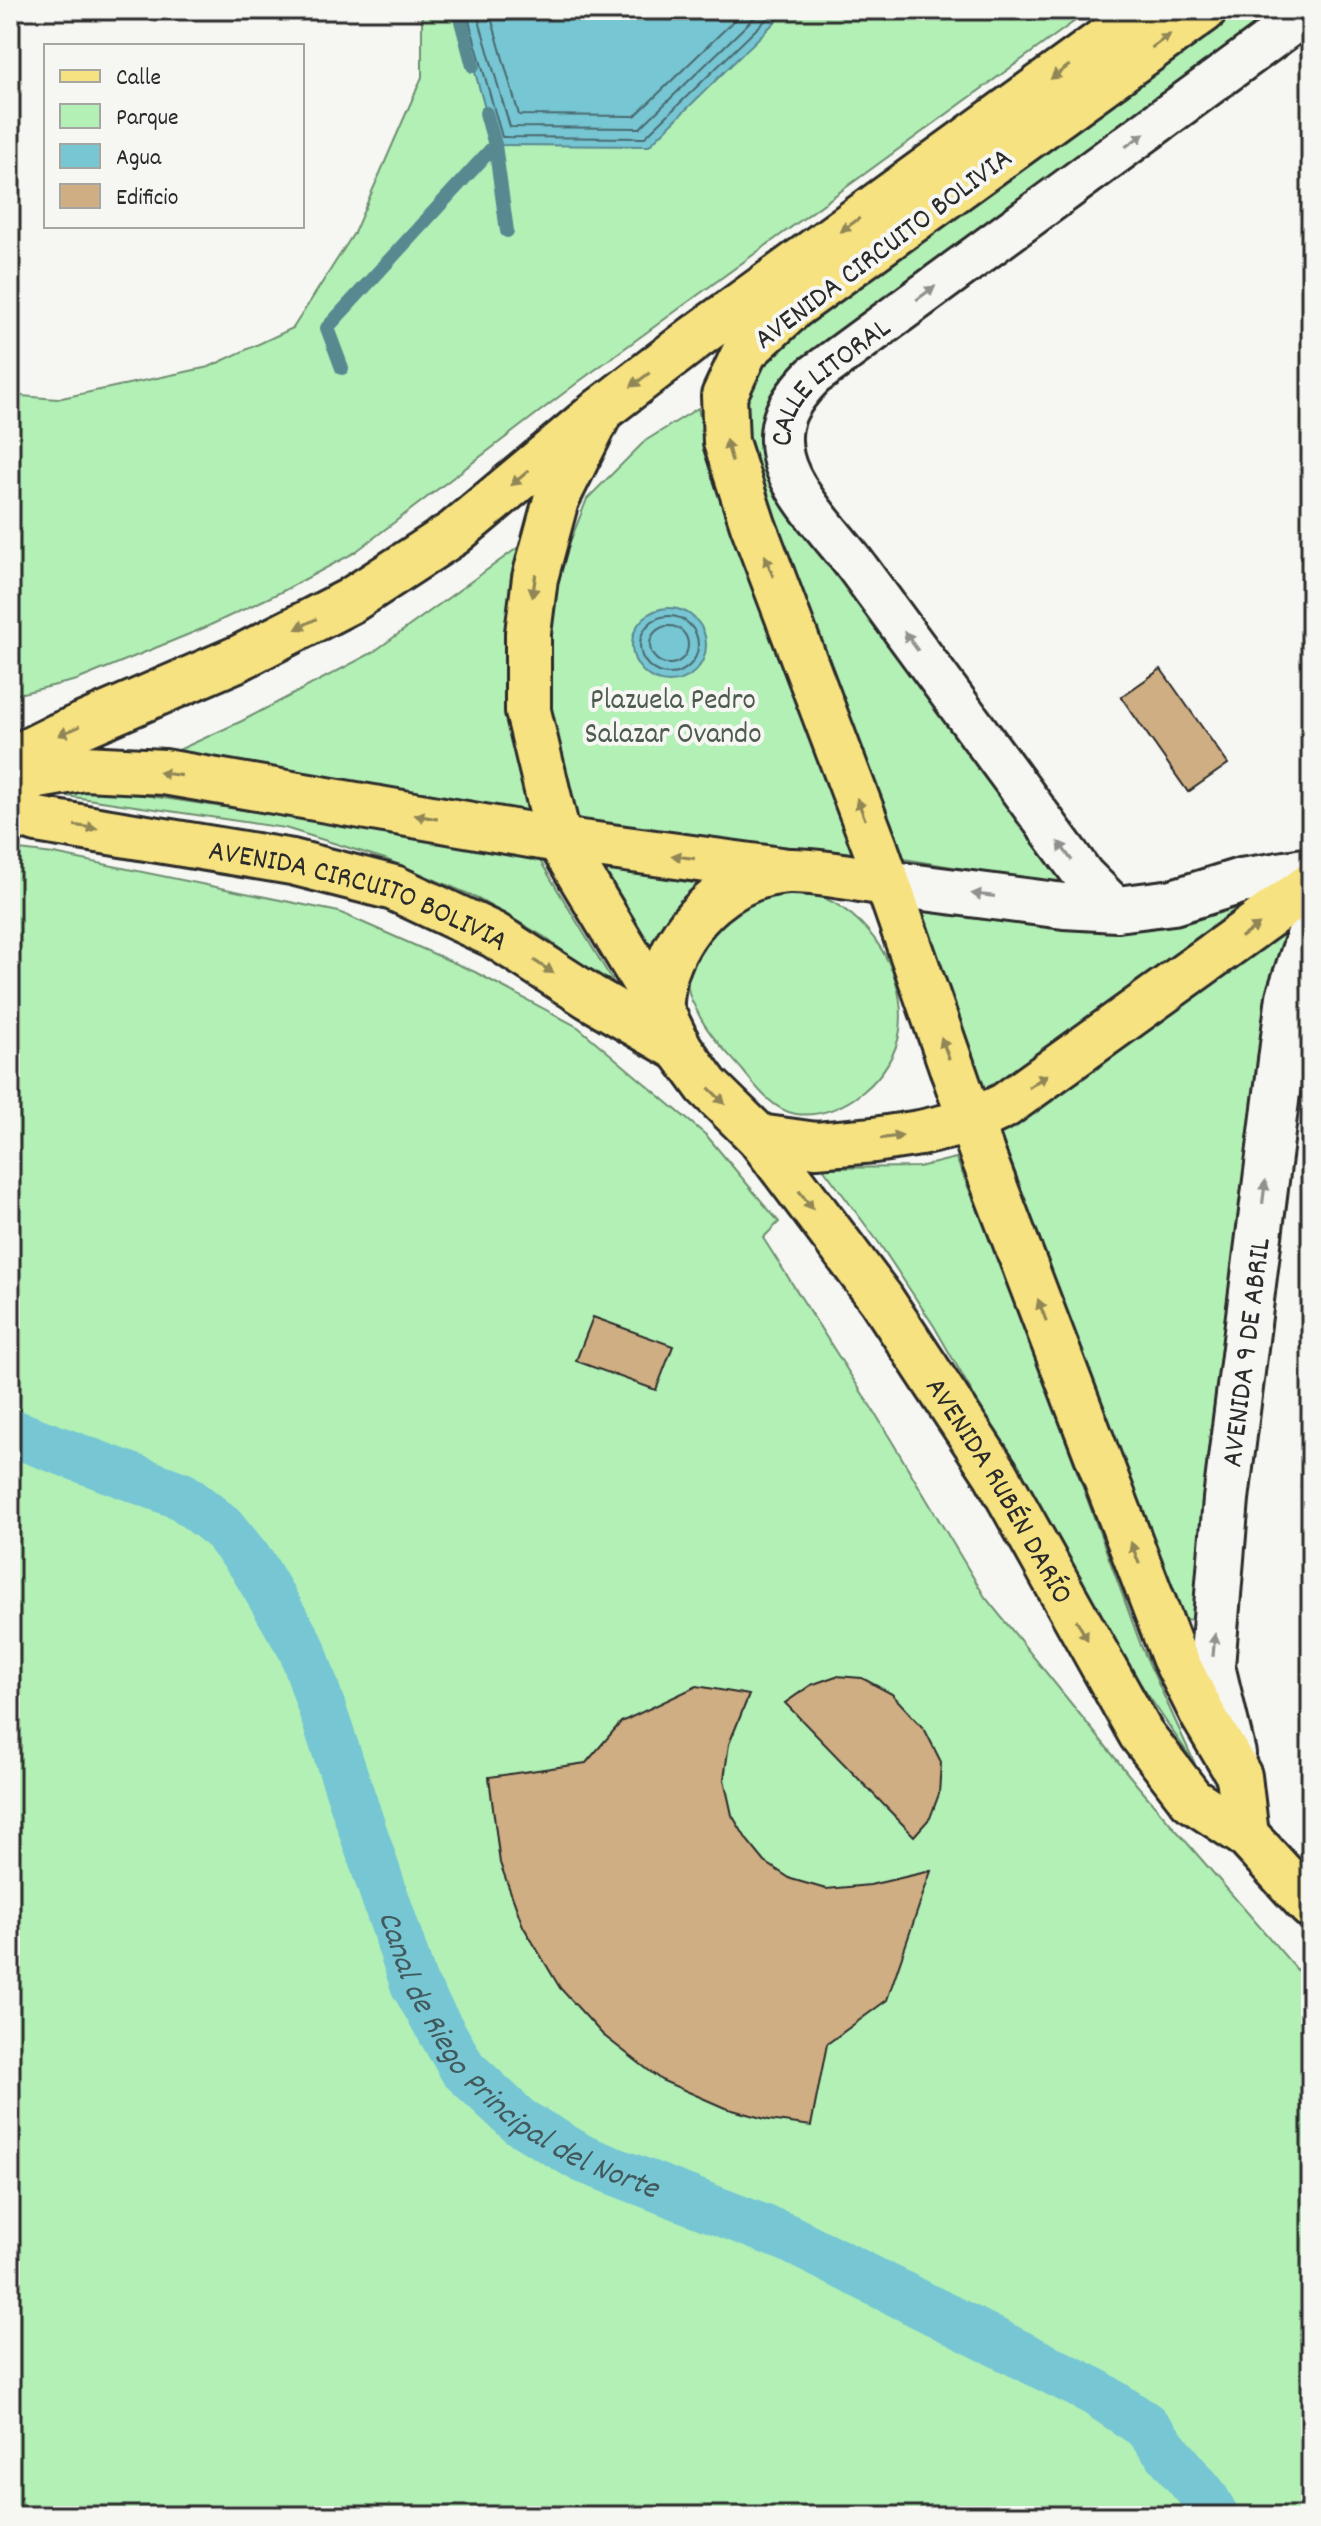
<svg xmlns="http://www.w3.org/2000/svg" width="1321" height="2526" viewBox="0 0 1321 2526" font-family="Dekko,sans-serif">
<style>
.green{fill:#b2f0b6;stroke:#6e8e70;stroke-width:2}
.water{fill:#77c6d3;stroke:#598890;stroke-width:2}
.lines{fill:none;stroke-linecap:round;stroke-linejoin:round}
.shore{stroke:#49696e;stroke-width:2}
.stream{stroke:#598890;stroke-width:14}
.canal{stroke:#77c6d3;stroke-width:48}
.building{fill:#ceae82;stroke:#2b2b2b;stroke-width:2}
.street-casing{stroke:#2b2b2b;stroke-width:46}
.secondary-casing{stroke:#2b2b2b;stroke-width:50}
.primary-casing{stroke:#2b2b2b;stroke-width:50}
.highway-casing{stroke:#2b2b2b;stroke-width:50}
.street{stroke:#f6f6f2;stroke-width:40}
.secondary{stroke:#f6f6f2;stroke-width:44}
.primary{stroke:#f6e281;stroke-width:44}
.highway{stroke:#f6e281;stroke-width:44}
.oneway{fill:#908656}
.oneway2{fill:#90908e}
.labels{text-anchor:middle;stroke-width:8;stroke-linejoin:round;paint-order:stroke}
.street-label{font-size:30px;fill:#2b2b2b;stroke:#f6f6f2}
.park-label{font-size:30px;fill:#4d5c4e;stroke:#f6f6f2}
.water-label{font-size:32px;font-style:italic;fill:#425a5d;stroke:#f6f6f2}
</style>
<rect width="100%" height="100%" fill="#f6f6f2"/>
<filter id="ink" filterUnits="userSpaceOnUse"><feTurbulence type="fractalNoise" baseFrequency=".0125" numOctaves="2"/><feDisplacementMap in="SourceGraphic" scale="16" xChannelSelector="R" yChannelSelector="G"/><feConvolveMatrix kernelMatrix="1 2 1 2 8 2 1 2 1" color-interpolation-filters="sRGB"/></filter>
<g filter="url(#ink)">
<!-- green -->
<g class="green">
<polygon points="422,10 1090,10 581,380 354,553 283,591 204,628 77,680 10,696 10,395 57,399 209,367 293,328 354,233 422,77"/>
<polygon points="1241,10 1276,10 835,337 785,377 766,408 760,448 767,477 846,587 1073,887 904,859 775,526 743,425 749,391 761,368 813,319"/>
<polygon points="698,408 713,475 728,525 858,863 572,822 551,711 548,627 566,552 587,499 645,441"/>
<polygon points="520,546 511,601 533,812 161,758 242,721 372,653"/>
<polygon points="83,786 536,854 621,995 543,936 471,895 385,859 285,828 46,793"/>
<polygon points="10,849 54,854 339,912 475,972 578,1027 707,1136 779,1222 763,1238 878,1418 985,1597 1137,1785 1311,1986 1311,2516 10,2516"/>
<polygon points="603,868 705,885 652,957"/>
<path d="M 799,891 C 861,900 908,968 900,1030 C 894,1076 843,1120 796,1114 C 774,1111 757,1088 744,1072 C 729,1054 710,1037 699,1015 C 696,1008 691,1001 689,993 C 679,959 721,909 751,897 C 765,892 785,893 799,891 Z"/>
<polygon points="1268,894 988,1099 918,900"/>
<polygon points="1287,927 1265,1023 1195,1620 1183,1619 1000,1133"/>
<polygon points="956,1158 1006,1278 1142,1648 1195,1764 1135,1676 934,1326 879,1243 823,1168 919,1167"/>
</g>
<!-- water -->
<g class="water">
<polygon points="458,10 787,10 649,146 495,145"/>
<circle cx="669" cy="645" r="37"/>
</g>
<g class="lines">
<!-- shore -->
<g class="shore">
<polyline points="466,10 502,137 644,138 776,10"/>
<polyline points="476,10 510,127 640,128 762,10"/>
<polyline points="489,10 519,115 635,116 745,10"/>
<circle cx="669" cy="645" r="29"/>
<circle cx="669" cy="645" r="19"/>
</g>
<!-- stream -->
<g class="stream">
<polyline points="458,10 473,66"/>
<polyline points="486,113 495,145 507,231"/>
<polyline points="342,368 327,328 495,145"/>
</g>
<!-- canal -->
<path class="canal" id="s1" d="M 10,1432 L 182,1496 L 222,1527 L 252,1564 L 302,1649 L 414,1984 L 463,2069 L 520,2122 L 583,2159 L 788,2238 L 1095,2392 L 1145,2425 L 1203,2495 L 1215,2516"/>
</g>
<!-- building -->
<g class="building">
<polygon points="1161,669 1228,764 1188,792 1121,697"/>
<polygon points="593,1317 673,1346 656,1390 576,1361"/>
<polygon points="1307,1435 1311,1435 1311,1488 1301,1487"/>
<polygon points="836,1676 862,1678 892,1694 925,1730 941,1762 939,1794 930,1818 914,1836 785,1703 811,1685"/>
<polygon points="697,1686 749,1695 729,1744 724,1779 732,1815 747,1840 765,1862 791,1879 826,1889 870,1885 931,1871 887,2000 827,2044 811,2126 769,2120 725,2108 661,2080 603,2035 560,1988 523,1926 500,1863 489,1777 586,1763 621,1722"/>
</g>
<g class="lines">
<defs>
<g id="street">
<path id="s2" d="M 1117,909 L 1084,876 C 1008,773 933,670 857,567 C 835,537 791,494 783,457 C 775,421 790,400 813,376 L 1311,10"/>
</g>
<g id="secondary">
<polyline points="886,883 1064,906 1117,909 1173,902 1241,881 1311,870"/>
<path id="s3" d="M 1233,1754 L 1212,1666 L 1226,1499 L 1289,997 L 1311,930"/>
</g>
<g id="primary">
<polyline points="10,760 58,736 239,658 350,601 454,533 601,410"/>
<path id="s4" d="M 10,811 L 37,820 L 292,862 L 394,888 L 494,935 L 590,997 L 680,1049"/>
</g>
<g id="highway">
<path id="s5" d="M 1146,10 L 696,337 L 601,410 L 556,500 L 535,578 L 528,633 L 528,711 L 559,840 L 660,1008 L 680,1049 L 707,1086 L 759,1137 L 881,1299 L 996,1474 L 1141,1734 L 1191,1799 L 1246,1835 L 1311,1906"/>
<polyline points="1204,10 793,307 745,351 724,396 726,442 753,525 875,847 983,1156 1174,1657 1203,1715 1239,1776 1246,1835"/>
<polyline points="10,781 84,768 164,772 559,840 788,871"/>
<path d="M 660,1008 C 662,996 662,983 666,971 C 684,919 731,874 788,871 C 815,870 858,879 886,883"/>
<polyline points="759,1137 816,1145 874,1140 920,1133 972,1121 1004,1106 1311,885"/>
</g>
</defs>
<!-- street casing -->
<use href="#street" class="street-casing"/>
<!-- secondary casing -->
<use href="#secondary" class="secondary-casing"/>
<!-- primary casing -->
<use href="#primary" class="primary-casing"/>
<!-- highway casing -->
<use href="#highway" class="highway-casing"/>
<!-- street -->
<use href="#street" class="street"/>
<!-- secondary -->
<use href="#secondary" class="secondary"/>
<!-- primary -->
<use href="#primary" class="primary"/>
<!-- highway -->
<use href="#highway" class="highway"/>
</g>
<!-- one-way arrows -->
<defs><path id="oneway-solid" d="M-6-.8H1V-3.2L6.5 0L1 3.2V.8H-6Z" transform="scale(2)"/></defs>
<g class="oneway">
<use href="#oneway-solid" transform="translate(1161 41) rotate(-36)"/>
<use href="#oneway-solid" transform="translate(1060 72) rotate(144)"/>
<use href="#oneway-solid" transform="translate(850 225) rotate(144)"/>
<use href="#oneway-solid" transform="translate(640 380) rotate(143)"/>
<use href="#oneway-solid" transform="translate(729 451) rotate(-106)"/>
<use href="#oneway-solid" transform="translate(520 478) rotate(140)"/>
<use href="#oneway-solid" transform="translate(769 566) rotate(-111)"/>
<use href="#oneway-solid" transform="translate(534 586) rotate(98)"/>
<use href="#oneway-solid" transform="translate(306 624) rotate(153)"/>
<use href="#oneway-solid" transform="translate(69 731) rotate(157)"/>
<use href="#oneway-solid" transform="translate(170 774) rotate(-172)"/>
<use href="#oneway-solid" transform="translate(861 809) rotate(-111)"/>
<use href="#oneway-solid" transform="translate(426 817) rotate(-170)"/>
<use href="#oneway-solid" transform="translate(86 827) rotate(8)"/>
<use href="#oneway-solid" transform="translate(683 857) rotate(-172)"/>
<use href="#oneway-solid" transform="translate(1250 931) rotate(-35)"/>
<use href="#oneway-solid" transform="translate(544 967) rotate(33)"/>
<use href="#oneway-solid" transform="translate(945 1048) rotate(-110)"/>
<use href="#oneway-solid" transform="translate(1038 1081) rotate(-35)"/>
<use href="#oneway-solid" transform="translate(717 1096) rotate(45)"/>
<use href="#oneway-solid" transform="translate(892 1137) rotate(-8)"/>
<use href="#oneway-solid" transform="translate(806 1200) rotate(53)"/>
<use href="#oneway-solid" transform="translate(1042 1310) rotate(-111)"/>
<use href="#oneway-solid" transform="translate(1135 1553) rotate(-111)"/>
<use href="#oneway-solid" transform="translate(1082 1630) rotate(61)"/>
</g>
<g class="oneway2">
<use href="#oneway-solid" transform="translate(1135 140) rotate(-36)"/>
<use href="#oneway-solid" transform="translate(926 293) rotate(-36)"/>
<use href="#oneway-solid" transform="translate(911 641) rotate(-126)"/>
<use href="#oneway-solid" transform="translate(1065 851) rotate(-126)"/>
<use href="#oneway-solid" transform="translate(983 895) rotate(-173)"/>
<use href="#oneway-solid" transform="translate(1264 1192) rotate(-83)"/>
<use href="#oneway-solid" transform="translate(1214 1645) rotate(-85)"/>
</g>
</g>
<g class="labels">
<!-- street labels -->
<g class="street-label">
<text transform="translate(882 247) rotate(-37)" y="10">AVENIDA CIRCUITO BOLIVIA</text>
<text dy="10" stroke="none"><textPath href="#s2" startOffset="660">CALLE LITORAL</textPath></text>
<text dy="10" stroke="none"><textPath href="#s4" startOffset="360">AVENIDA CIRCUITO BOLIVIA</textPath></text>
<text dy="10" stroke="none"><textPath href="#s3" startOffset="406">AVENIDA 9 DE ABRIL</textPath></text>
<text dy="10" stroke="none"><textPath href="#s5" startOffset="1912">AVENIDA RUBÉN DARÍO</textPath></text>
</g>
<!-- park labels -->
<g class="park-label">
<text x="673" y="708">Plazuela Pedro<tspan x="673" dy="34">Salazar Ovando</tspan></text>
</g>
<!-- water labels -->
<g class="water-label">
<text dy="11" stroke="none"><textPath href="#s1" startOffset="860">Canal de Riego Principal del Norte</textPath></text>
</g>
</g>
<!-- margin -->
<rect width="1321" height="2526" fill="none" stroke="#f6f6f2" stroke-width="40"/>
<rect x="20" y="20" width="1281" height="2486" fill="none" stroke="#2b2b2b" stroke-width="3" filter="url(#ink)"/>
<!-- legend -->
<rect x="44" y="44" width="260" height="184" fill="#f6f6f2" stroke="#a5a5a2" stroke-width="2"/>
<rect x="60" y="70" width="40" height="12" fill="#f6e281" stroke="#a5a5a2" stroke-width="2"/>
<text x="116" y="84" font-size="24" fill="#2b2b2b">Calle</text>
<rect x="60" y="104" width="40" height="24" fill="#b2f0b6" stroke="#a5a5a2" stroke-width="2"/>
<text x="116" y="124" font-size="24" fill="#2b2b2b">Parque</text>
<rect x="60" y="144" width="40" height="24" fill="#77c6d3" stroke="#a5a5a2" stroke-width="2"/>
<text x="116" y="164" font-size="24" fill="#2b2b2b">Agua</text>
<rect x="60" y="184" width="40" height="24" fill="#ceae82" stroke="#a5a5a2" stroke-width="2"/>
<text x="116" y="204" font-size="24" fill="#2b2b2b">Edificio</text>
</svg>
